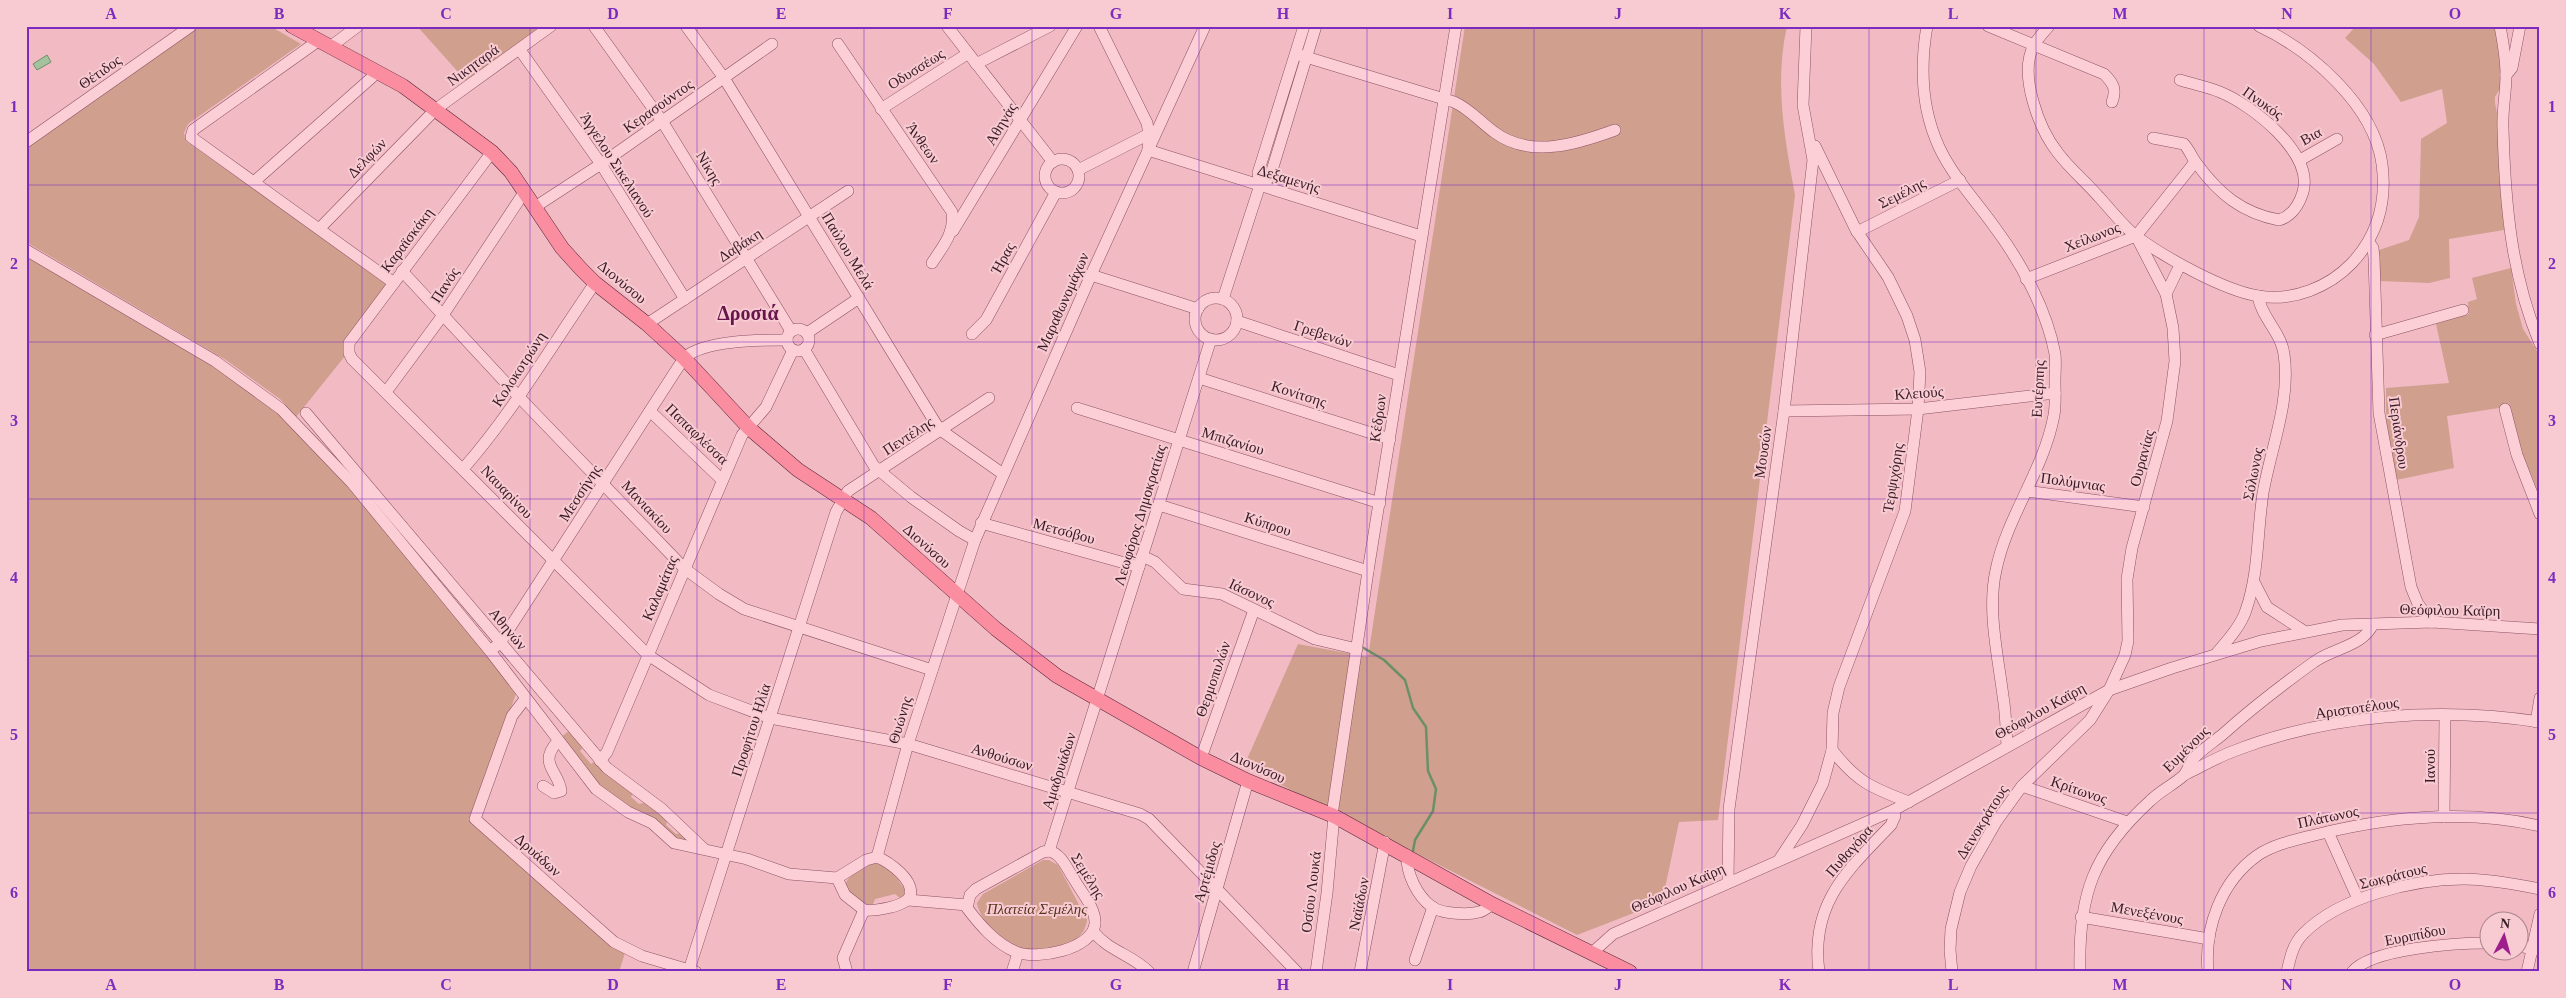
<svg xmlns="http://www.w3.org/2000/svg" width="2566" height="998" viewBox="0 0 2566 998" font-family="'Times New Roman',serif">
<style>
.green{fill:#d09f8e}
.water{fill:#a5c29f;stroke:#6b9066}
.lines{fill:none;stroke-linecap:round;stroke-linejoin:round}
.stream{stroke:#6b9066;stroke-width:2.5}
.minor-casing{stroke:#8a5365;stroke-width:12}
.major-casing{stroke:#57283b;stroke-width:15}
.minor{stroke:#fcced5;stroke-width:11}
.major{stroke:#fa8da0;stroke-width:14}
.grid{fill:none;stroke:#7b2cbf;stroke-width:1;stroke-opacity:0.55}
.labels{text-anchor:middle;stroke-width:4;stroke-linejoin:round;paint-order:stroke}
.street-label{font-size:15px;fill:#371a25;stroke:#f8cbd2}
.park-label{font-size:15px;font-style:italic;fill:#56341e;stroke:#f8cbd2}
.district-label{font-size:20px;font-weight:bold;fill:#68154b;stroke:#f8cbd2}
.neatline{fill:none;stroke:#7b2cbf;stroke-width:2}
.grid-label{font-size:16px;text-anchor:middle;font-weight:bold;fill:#7b2cbf}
</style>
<rect width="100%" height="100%" fill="#f2bac3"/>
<!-- green -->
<g class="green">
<polygon points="200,26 270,26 301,44 188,124 184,133 186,141 388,285 345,356 296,417 280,399 226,360 26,242 26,148"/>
<polygon points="417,26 543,26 467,82"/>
<path d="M 1465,26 L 1787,26 C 1774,83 1785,140 1795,195 L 1718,820 L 1679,822 L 1662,902 L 1577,935 L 1244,766 L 1298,644 L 1368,657 Z"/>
<polygon points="2356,26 2496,26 2499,39 2501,87 2495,97 2495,103 2499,125 2504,230 2449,239 2450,278 2429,283 2380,281 2379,250 2409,240 2419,217 2421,139 2447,123 2442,89 2401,102 2374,64 2345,38"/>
<polygon points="26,250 244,382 328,458 452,614 482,645 516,694 470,819 625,953 619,972 26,972"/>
<polygon points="2511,268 2516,304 2523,329 2540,356 2540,496 2518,442 2509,403 2499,408 2447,416 2454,468 2396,480 2386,420 2386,388 2449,383 2436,324 2469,314 2468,302 2477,299 2472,278"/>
<polygon points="570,730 584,746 580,751 591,764 595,761 633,793 631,797 639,804 648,802 668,818 666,825 676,834 683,833 690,841 678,839 602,788 561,737"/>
<path d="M 1043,860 L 1049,860 L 1058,865 L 1087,920 C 1086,928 1082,935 1075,940 C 1063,947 1035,951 1022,948 C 1004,943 979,920 977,903 L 983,894 Z"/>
<path d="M 874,863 C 890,867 899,879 907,894 L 900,898 L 895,894 L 875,899 L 873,904 L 867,907 C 861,902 852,897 848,892 C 838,878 864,867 874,863 Z"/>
</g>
<!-- water -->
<polygon class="water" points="47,55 51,62 37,70 33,64"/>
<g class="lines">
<!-- stream -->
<polyline class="stream" points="1362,647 1384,660 1405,680 1413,708 1426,727 1428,771 1436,789 1433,811 1415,840 1413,851"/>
<defs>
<g id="minor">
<polyline points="594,26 662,121 791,331"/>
<polyline points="686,26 724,78 936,424 942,431 1003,474"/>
<polyline points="947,26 1053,162"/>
<polyline points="1099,26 1147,123 1149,134 1148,150 1421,236"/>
<polyline points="1304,26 1258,173 1260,185 1270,177 1316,26"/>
<path d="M 1927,26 C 1920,67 1921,108 1939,147 C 1953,177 1977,202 1996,229 C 2022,264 2047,311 2055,354 C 2056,362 2055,372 2055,381 C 2055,392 2056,404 2054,415 C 2044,470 2007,516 1996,570 C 1987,610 1998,656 2003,696 C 2006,713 2006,730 2007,746"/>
<path d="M 1988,26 L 2104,74 C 2113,83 2117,89 2112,102"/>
<path d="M 2049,26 C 2044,32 2038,38 2034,45 C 2018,74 2039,129 2058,153 C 2070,169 2086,182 2099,197 C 2111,210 2123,226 2137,237 C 2166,258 2223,290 2258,296 C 2293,302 2329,287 2352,263 C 2378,235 2387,202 2382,164 C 2374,105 2310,50 2259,26"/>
<path d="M 2500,26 C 2503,42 2506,59 2506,75 C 2506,93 2502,111 2503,128 C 2505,204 2511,274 2540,344"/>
<polyline points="318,41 193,130 191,137 394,283"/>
<path d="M 838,44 L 952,212 C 955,233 943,246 932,263"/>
<polyline points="330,47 358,26"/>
<polyline points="520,50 601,164 685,299"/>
<path d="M 1296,54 L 1454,102 C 1470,109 1480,122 1494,132 C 1530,159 1577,144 1615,130"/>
<polyline points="976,64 1050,26"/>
<polyline points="2506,75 2512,68 2520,26"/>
<polyline points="881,109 967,54"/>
<path d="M 2153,138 L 2184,144 C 2190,151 2192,158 2197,164 C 2219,194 2242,213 2279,220 C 2292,216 2299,205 2303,192 C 2314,153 2252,105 2220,92 C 2208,87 2193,84 2180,80"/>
<polyline points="26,142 191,26"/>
<polyline points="492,152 349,343 349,353 352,359 648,655 709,695 770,718 908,744 1140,814 1149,819 1297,972"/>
<circle cx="1062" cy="176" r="17"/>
<polyline points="2300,160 2337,139"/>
<polyline points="1078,170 1149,134"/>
<polyline points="255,181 378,72"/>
<polyline points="535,207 601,164 772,44"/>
<polyline points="320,228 436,109 551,26"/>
<polyline points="953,231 1077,26"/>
<polyline points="1857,232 1960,180"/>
<polyline points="2369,242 2373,248 2374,258 2379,413 2411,587 2418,604 2432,622"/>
<polyline points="26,250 215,361 281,409 352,483 490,651"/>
<polyline points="402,271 519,397 685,569 719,594 744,609 932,670"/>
<polyline points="1091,275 1198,309"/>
<polyline points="2026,279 2136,236 2195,162"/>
<polyline points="2166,294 2180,265"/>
<circle cx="1216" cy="319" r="21"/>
<polyline points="1223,299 1260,185"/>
<polyline points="1237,321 1399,375"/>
<polyline points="647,324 848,191"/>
<circle cx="798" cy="340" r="11"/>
<polyline points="807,333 859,298"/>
<polyline points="972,334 986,320 1056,192"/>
<polyline points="2375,335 2463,310"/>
<path d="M 787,340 C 760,340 704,340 684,358 L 500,643 L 490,651 L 596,789 L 628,812 L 652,823 L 674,843 L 747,859 L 789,874 L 837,878"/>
<polyline points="804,349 874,466 911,497 959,531 975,540"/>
<polyline points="1199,378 1390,439"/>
<polyline points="386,392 443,315 525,191"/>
<polyline points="1077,408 1380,503"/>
<polyline points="2505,409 2517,455 2540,514"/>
<polyline points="650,411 722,480"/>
<polyline points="1784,411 1918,409 2055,393"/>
<polyline points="306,413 607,768 662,809 703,848"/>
<path d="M 463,469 C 513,412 552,345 595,283"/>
<polyline points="2027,491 2144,507"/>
<polyline points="1159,505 1368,571"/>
<polyline points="981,523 1139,567"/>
<polyline points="1142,556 1155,562 1183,589 1222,594 1315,639 1357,649"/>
<polyline points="2254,582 2267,607 2304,631"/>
<path d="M 2216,654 C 2227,641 2241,626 2246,610 C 2259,573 2257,532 2263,493 C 2271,447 2291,401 2284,354 C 2281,332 2261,317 2258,296"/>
<polyline points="525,699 512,716 475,819 614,942 642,956 696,972"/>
<polyline points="2536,722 2540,698"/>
<path d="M 1832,750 C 1857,782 1872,788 1909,802"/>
<polyline points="1201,758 1254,610"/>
<polyline points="600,761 607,752 742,435 766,407 793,350"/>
<path d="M 2186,774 C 2202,766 2218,757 2234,751 C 2329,714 2440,707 2540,722"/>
<path d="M 543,786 L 554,793 L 561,791 C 559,771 537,764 558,741"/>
<polyline points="2022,786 2127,822"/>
<polyline points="1332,815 1368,571 1456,26"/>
<polyline points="2444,817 2445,715"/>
<polyline points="2328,832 2358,899"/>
<polyline points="1049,851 1211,339"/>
<path d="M 1049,851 C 1062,854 1067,869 1074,879 C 1081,892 1096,908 1095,924 C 1092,950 1036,960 1016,952 C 995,943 980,925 967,908 L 970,895 L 976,889 L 1043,852 Z"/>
<path d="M 1407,855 C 1406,873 1417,896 1432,907 C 1442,914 1468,915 1479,912 C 1484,911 1488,907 1492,904"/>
<polyline points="877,857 908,744 975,540 1091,275 1205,26"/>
<path d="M 877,857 C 889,862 915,880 910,896 C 906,907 874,911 864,910 L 845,895 L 837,878 L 866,860 Z"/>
<polyline points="1779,860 1802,825 1823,783 1832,750 1833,713 1839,687 1905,511 1918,409 1920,372 1915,340 1907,316 1888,277 1856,230 1815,146"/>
<polyline points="1728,882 1729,809 1784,411 1813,160 1803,105 1806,26"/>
<polyline points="908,900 967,905"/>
<polyline points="2081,917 2209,939"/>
<path d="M 1093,931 C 1108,951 1133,955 1149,972"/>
<polyline points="2518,946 2540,950"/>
<polyline points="1593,952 1613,934 1894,810 2109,690 2172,668 2261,641 2342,625 2432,622 2540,629"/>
<polyline points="1415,960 1433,907"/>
<polyline points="689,970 836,512 848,491 989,398"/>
<polyline points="847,972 843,958 864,910"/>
<polyline points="1012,972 1018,953"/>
<polyline points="1193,972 1248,781"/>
<polyline points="1316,972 1327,893 1334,816"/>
<polyline points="1360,972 1385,842"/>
<path d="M 1819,972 C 1810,903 1847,871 1891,825 L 1895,816 L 1894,810"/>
<polyline points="1952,972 1950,950 1951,929 1960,892 1971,866 1996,822 2022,786 2090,720 2109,690 2125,655 2128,641 2127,579 2132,548 2167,421 2175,361 2173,328 2166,294 2136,236"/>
<path d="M 2080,972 C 2078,895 2093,853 2150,801 C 2160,791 2173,785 2183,776 C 2188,771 2189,764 2193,759 C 2201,750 2212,743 2222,735 C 2251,709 2282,685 2314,662 C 2331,649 2364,646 2373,624"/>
<path d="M 2208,972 C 2204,928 2221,881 2258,855 C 2275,844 2295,840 2315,835 C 2387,817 2466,809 2540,826"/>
<path d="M 2287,972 C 2290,958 2293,944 2303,934 C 2339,897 2414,879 2464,879 C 2489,879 2515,884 2540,889"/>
<path d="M 2352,972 C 2372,948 2457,943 2488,943"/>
<polyline points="2527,972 2540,914"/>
</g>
<polyline id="major" points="292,26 403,86 492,152 511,172 562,248 581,269 595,283 647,324 684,358 749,428 798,470 871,518 996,629 1057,676 1201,758 1248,781 1334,816 1492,904 1630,972"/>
</defs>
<!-- minor casing -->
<use href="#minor" class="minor-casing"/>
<!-- major casing -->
<use href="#major" class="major-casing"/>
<!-- minor -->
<use href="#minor" class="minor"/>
<!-- major -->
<use href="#major" class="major"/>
</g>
<!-- grid -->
<path class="grid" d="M 195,26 L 195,972M 362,26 L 362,972M 530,26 L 530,972M 697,26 L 697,972M 864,26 L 864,972M 1032,26 L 1032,972M 1199,26 L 1199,972M 1367,26 L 1367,972M 1534,26 L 1534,972M 1702,26 L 1702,972M 1869,26 L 1869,972M 2036,26 L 2036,972M 2204,26 L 2204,972M 2371,26 L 2371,972M 26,185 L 2540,185M 26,342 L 2540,342M 26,499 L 2540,499M 26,656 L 2540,656M 26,813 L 2540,813"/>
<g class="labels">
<!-- street labels -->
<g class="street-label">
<text transform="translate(473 65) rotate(-36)" y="5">Νικηταρά</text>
<text transform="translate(916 69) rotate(-32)" y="5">Οδυσσέως</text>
<text transform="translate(100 72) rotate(-35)" y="5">Θέτιδος</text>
<text transform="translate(2263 103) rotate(35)" y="5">Πνυκός</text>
<text transform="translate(658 106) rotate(-35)" y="5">Κερασούντος</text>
<text transform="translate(1001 124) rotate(-59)" y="5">Αθηνάς</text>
<text transform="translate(2311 136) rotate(-29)" y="5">Βια</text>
<text transform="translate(923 143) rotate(55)" y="5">Άνθεων</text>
<text transform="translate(367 158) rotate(-46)" y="5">Δελφών</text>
<text transform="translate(617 165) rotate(57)" y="5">Άγγελου Σικελιανού</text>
<text transform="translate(709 168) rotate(59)" y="5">Νίκης</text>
<text transform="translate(1289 179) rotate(17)" y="5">Δεξαμενής</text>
<text transform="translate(1902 193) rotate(-27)" y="5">Σεμέλης</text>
<text transform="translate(2092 237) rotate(-21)" y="5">Χείλωνος</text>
<text transform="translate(407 240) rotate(-53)" y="5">Καραϊσκάκη</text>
<text transform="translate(740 245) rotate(-33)" y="5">Δαβάκη</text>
<text transform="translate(848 251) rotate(59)" y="5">Παύλου Μελά</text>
<text transform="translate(1003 258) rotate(-61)" y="5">Ήρας</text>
<text transform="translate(622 282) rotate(40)" y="5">Διονύσου</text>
<text transform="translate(445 285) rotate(-57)" y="5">Πανός</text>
<text transform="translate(1063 302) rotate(-66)" y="5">Μαραθωνομάχων</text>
<text transform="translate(1323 334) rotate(18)" y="5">Γρεβενών</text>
<text transform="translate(519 369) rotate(-57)" y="5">Κολοκοτρώνη</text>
<text transform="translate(2038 389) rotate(-87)" y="5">Ευτέρπης</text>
<text transform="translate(1919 393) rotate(-4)" y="5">Κλειούς</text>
<text transform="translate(1299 394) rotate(18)" y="5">Κονίτσης</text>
<text transform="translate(1378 418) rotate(-82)" y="5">Κέδρων</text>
<text transform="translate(2399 433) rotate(82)" y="5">Περιάνδρου</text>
<text transform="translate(697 434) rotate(44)" y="5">Παπαφλέσσα</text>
<text transform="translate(908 436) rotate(-33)" y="5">Πεντέλης</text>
<text transform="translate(1233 441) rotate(17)" y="5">Μπιζανίου</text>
<text transform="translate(1763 452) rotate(-82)" y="5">Μουσών</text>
<text transform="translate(2142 458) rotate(-75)" y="5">Ουρανίας</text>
<text transform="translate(2253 474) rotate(-79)" y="5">Σόλωνος</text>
<text transform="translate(1893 478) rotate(-81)" y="5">Τερψιχόρης</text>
<text transform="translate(2073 482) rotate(8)" y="5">Πολύμνιας</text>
<text transform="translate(507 492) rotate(46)" y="5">Ναυαρίνου</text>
<text transform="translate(580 493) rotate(-57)" y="5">Μεσσήνης</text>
<text transform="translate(647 507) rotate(47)" y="5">Μανιακίου</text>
<text transform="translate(1140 515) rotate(-73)" y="5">Λεωφόρος Δημοκρατίας</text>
<text transform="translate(1268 524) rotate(18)" y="5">Κύπρου</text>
<text transform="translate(1064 531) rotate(15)" y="5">Μετσόβου</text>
<text transform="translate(927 546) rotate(42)" y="5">Διονύσου</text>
<text transform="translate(660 588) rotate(-67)" y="5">Καλαμάτας</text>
<text transform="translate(1252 593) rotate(25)" y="5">Ιάσονος</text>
<text transform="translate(2450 610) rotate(1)" y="5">Θεόφιλου Καϊρη</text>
<text transform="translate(508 629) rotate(50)" y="5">Αθηνών</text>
<text transform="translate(1213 679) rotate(-71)" y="5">Θερμοπυλών</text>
<text transform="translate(2357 708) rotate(-8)" y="5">Αριστοτέλους</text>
<text transform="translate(2040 711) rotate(-29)" y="5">Θεόφιλου Καϊρη</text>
<text transform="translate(900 720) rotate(-73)" y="5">Θυώνης</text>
<text transform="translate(751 730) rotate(-72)" y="5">Προφήτου Ηλία</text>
<text transform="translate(2186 749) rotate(-45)" y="5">Ευμένους</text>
<text transform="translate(1002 757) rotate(17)" y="5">Ανθούσων</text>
<text transform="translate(2430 766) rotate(-90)" y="5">Ιανού</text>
<text transform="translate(1258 767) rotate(24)" y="5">Διονύσου</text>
<text transform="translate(1059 771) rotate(-72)" y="5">Αμαδρυάδων</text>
<text transform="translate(2079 790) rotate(19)" y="5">Κρίτωνος</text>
<text transform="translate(2328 817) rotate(-12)" y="5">Πλάτωνος</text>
<text transform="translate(1982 822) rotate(-58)" y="5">Δεινοκράτους</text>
<text transform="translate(1849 851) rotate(-49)" y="5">Πυθαγόρα</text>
<text transform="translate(538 855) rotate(42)" y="5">Δρυάδων</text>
<text transform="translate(1207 872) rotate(-74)" y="5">Αρτέμιδος</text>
<text transform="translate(1088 876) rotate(58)" y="5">Σεμέλης</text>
<text transform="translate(2393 876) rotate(-14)" y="5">Σωκράτους</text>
<text transform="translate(1678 888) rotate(-24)" y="5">Θεόφιλου Καϊρη</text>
<text transform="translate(1311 892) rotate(-83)" y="5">Οσίου Λουκά</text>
<text transform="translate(1359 904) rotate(-79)" y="5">Ναϊάδων</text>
<text transform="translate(2147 913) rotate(10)" y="5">Μενεξένους</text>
<text transform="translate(2415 935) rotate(-11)" y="5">Ευριπίδου</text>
</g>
<!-- park labels -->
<g class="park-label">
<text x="1037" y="914">Πλατεία Σεμέλης</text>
</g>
<!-- district labels -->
<g class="district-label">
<text x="748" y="320">Δροσιά</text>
</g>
</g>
<!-- border -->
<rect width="2566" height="998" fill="none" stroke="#f8cbd2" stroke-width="55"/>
<!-- north arrow -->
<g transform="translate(2504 936) rotate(6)"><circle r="24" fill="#f8cbd2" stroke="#ab848d"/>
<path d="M0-4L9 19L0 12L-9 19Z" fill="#9e1e8e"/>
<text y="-8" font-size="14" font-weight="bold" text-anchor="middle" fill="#371a25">N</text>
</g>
<rect x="28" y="28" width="2510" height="942" class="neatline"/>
<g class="grid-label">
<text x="111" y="19">A</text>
<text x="279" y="19">B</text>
<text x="446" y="19">C</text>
<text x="613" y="19">D</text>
<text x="781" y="19">E</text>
<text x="948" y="19">F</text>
<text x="1116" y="19">G</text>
<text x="1283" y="19">H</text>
<text x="1450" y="19">I</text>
<text x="1618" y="19">J</text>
<text x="1785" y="19">K</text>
<text x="1953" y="19">L</text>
<text x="2120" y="19">M</text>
<text x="2287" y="19">N</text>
<text x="2455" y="19">O</text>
<text x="14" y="112">1</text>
<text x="2552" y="112">1</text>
<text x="14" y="269">2</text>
<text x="2552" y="269">2</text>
<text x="14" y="426">3</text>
<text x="2552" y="426">3</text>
<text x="14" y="583">4</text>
<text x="2552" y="583">4</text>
<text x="14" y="740">5</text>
<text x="2552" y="740">5</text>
<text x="14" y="898">6</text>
<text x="2552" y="898">6</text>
<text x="111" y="990">A</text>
<text x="279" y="990">B</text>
<text x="446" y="990">C</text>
<text x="613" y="990">D</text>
<text x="781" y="990">E</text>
<text x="948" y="990">F</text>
<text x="1116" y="990">G</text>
<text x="1283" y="990">H</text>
<text x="1450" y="990">I</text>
<text x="1618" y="990">J</text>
<text x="1785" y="990">K</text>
<text x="1953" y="990">L</text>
<text x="2120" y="990">M</text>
<text x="2287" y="990">N</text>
<text x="2455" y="990">O</text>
</g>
</svg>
